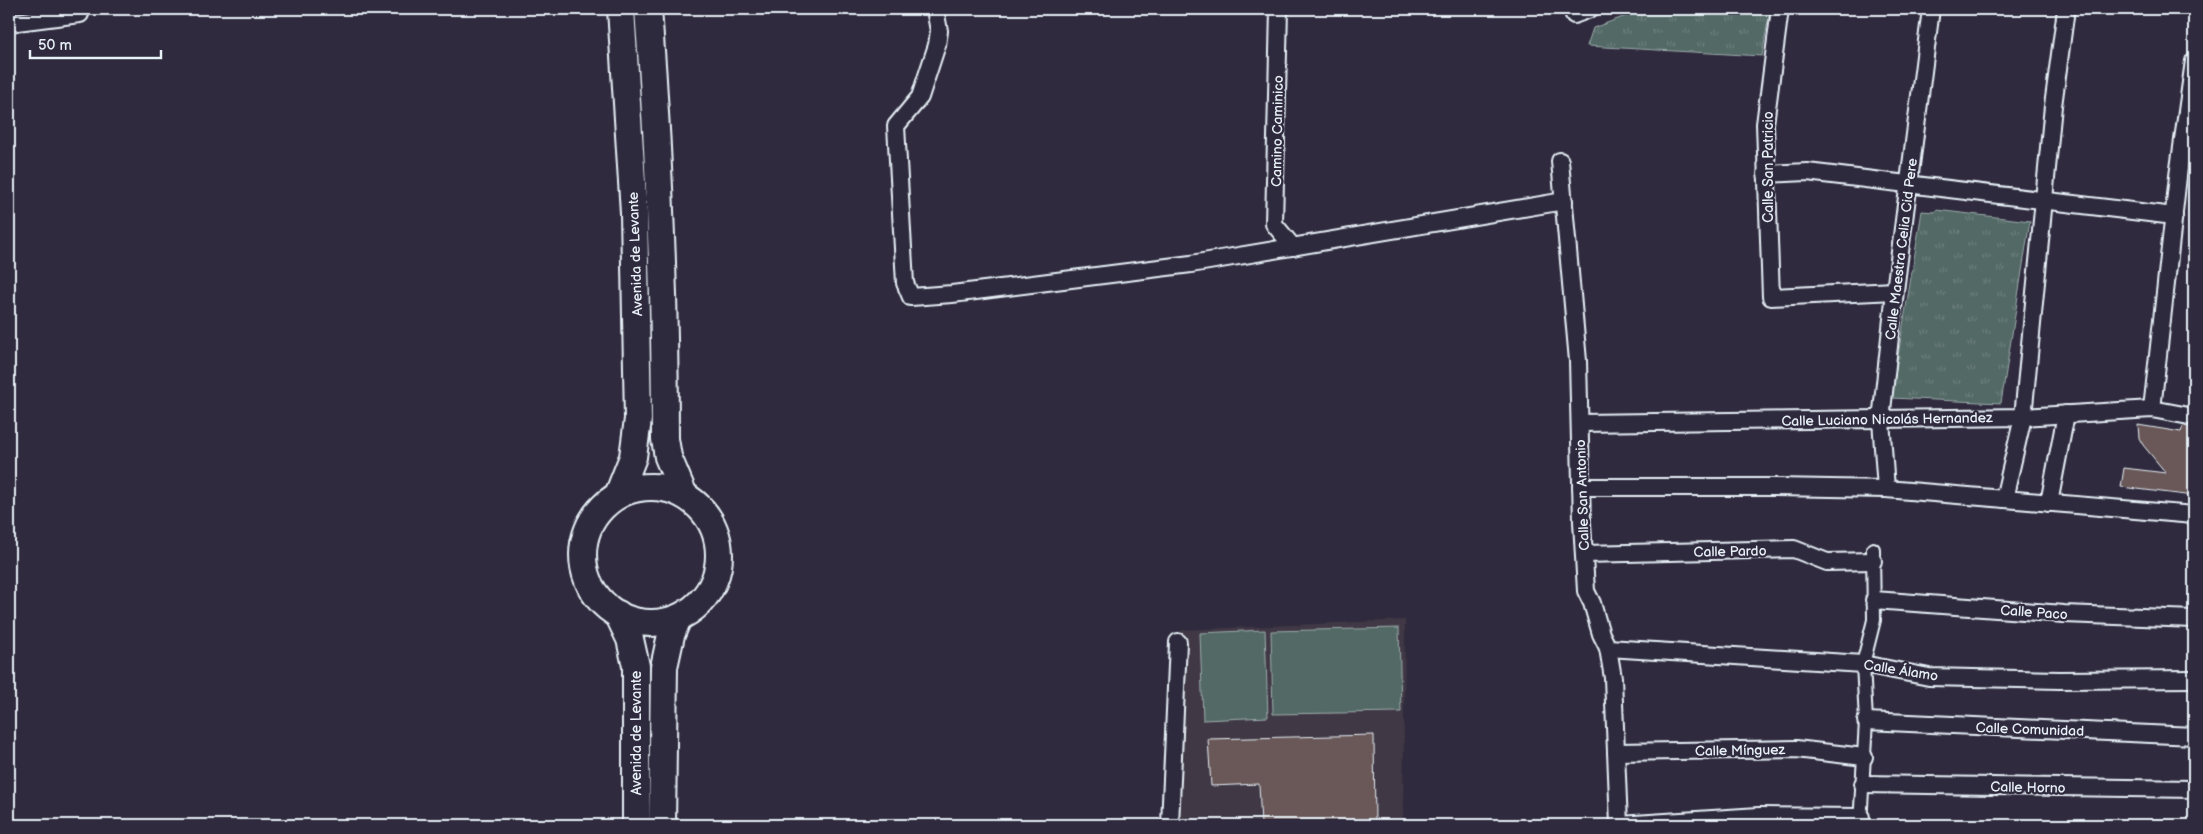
<svg xmlns="http://www.w3.org/2000/svg" width="2203" height="834" viewBox="0 0 2203 834" font-family="'Balsamiq Sans',sans-serif">
<style>
.built{fill:#413845}
.grass{fill:url(#grass-tufts);stroke:#9eadae}
.garden{fill:#536965;stroke:#9eadae}
.building{fill:#6a5958;stroke:#e8f1f8}
.lines{fill:none;stroke-linecap:round;stroke-linejoin:round}
.pedestrian-casing{stroke:#e8f1f8;stroke-width:16}
.minor-casing{stroke:#e8f1f8;stroke-width:20}
.primary-casing{stroke:#e8f1f8;stroke-width:30}
.pedestrian{stroke:#2f2a3d;stroke-width:12}
.minor{stroke:#2f2a3d;stroke-width:16}
.primary{stroke:#2f2a3d;stroke-width:26}
.labels{text-anchor:middle;stroke-width:4.5;stroke-linejoin:round;paint-order:stroke}
.street-label{font-size:14px;fill:#e8f1f8;stroke:#2f2a3d}
</style>
<defs>
<pattern id="grass-tufts" width="24" height="20" patternUnits="userSpaceOnUse" patternTransform="scale(1.25)"><rect width="24" height="20" fill="#536965"/><path d="M3 7l-1-3M5 7V3M7 7l1-3M15 17l-1-3M17 17v-4M19 17l1-3" fill="none" stroke="#6c7f7c"/></pattern>
</defs>
<rect width="100%" height="100%" fill="#2f2a3d"/>
<filter id="ink" filterUnits="userSpaceOnUse"><feTurbulence type="fractalNoise" baseFrequency=".02" numOctaves="2"/><feDisplacementMap in="SourceGraphic" scale="10" xChannelSelector="R" yChannelSelector="G"/><feConvolveMatrix kernelMatrix="1 2 1 2 8 2 1 2 1" color-interpolation-filters="sRGB"/></filter>
<g filter="url(#ink)">
<!-- built -->
<polygon class="built" points="1405,620 1403,825 1170,825 1181,630"/>
<!-- grass -->
<g class="grass">
<polygon points="1645,9 1770,9 1762,56 1587,46 1593,28"/>
<polygon points="1936,210 2030,221 2001,403 1891,398 1922,211 1935,212"/>
</g>
<!-- garden -->
<g class="garden">
<polygon points="1399,628 1401,712 1273,714 1271,631"/>
<polygon points="1265,630 1268,717 1203,720 1200,633"/>
</g>
<!-- building -->
<g class="building">
<polygon points="2138,425 2181,432 2183,426 2194,428 2194,496 2121,487 2124,468 2166,473 2143,445 2139,438"/>
<polygon points="1374,735 1375,825 1261,825 1259,784 1211,786 1208,739"/>
</g>
<g class="lines">
<defs>
<polyline id="pedestrian" points="1860,825 1866,721 1863,664 1874,620 1873,549"/>
<g id="minor">
<polyline points="935,9 939,31 937,45 920,97 896,126 905,283 911,297 952,294 1191,264 1564,201"/>
<polyline points="1279,9 1274,224 1293,247"/>
<polyline points="1780,9 1765,124 1771,297 1895,291"/>
<polyline points="1574,15 1590,9"/>
<polyline points="9,23 80,14"/>
<polyline points="1560,161 1578,361 1582,522 1586,591 1592,603 1601,634 1608,648 1613,678 1619,825"/>
<polyline points="1766,174 1807,172 2174,216"/>
<polyline points="2152,409 2178,176 2194,61"/>
<polyline points="1580,423 2023,417 2152,409 2194,417"/>
<polyline points="1581,487 1775,487 1886,489 2194,515"/>
<polyline points="1886,489 1881,420 1895,291 1931,9"/>
<polyline points="2004,499 2023,417 2053,106 2066,9"/>
<polyline points="2049,503 2066,414"/>
<polyline points="1584,554 1794,549 1827,562 1873,561"/>
<polyline points="1874,600 2064,614 2194,619"/>
<polyline points="1608,648 1863,664 1929,677 2059,680 2194,679"/>
<polyline points="1866,721 2194,736"/>
<polyline points="1616,752 1796,749 1864,757"/>
<polyline points="1863,784 2194,789"/>
<polyline points="1170,825 1178,642"/>
<polyline points="1619,825 1759,816 1861,817"/>
</g>
<g id="primary">
<path d="M 648,9 C 659,152 665,295 665,439 L 668,457 L 684,495"/>
<circle cx="651" cy="555" r="68"/>
<polyline points="618,495 633,457 638,419 634,213 621,9"/>
<polyline points="618,614 630,639 636,666 636,825"/>
<polyline points="662,825 664,667 671,635 678,618"/>
</g>
</defs>
<!-- pedestrian casing -->
<use href="#pedestrian" class="pedestrian-casing"/>
<!-- minor casing -->
<use href="#minor" class="minor-casing"/>
<!-- primary casing -->
<use href="#primary" class="primary-casing"/>
<!-- pedestrian -->
<use href="#pedestrian" class="pedestrian"/>
<!-- minor -->
<use href="#minor" class="minor"/>
<!-- primary -->
<use href="#primary" class="primary"/>
</g>
</g>
<g class="labels">
<!-- street labels -->
<g class="street-label">
<text transform="translate(1277 131) rotate(-89)" y="5">Camino Caminico</text>
<text transform="translate(1768 167) rotate(-90)" y="5">Calle San Patricio</text>
<text transform="translate(1901 249) rotate(-83)" y="5">Calle Maestra Celia Cid Pere</text>
<text transform="translate(635 254) rotate(-92)" y="5">Avenida de Levante</text>
<text transform="translate(1887 419) rotate(-1)" y="5">Calle Luciano Nicolás Hernandez</text>
<text transform="translate(1582 495) rotate(-92)" y="5">Calle San Antonio</text>
<text transform="translate(1730 551) rotate(-1)" y="5">Calle Pardo</text>
<text transform="translate(2034 612) rotate(4)" y="5">Calle Paco</text>
<text transform="translate(1901 670) rotate(9)" y="5">Calle Álamo</text>
<text transform="translate(2030 729) rotate(2)" y="5">Calle Comunidad</text>
<text transform="translate(636 733) rotate(-90)" y="5">Avenida de Levante</text>
<text transform="translate(1740 750) rotate(-1)" y="5">Calle Mínguez</text>
<text transform="translate(2028 787) rotate(1)" y="5">Calle Horno</text>
</g>
</g>
<!-- margin -->
<rect width="2203" height="834" fill="none" stroke="#2f2a3d" stroke-width="30"/>
<rect x="15" y="15" width="2173" height="804" fill="none" stroke="#e8f1f8" stroke-width="2" filter="url(#ink)"/>
<!-- scale -->
<path d="M30 50v8h131v-8" fill="none" stroke="#e8f1f8" stroke-width="2.5"/>
<text x="38" y="50" font-size="15" fill="#e8f1f8" stroke="#2f2a3d" stroke-width="4" paint-order="stroke">50 m</text>
</svg>
